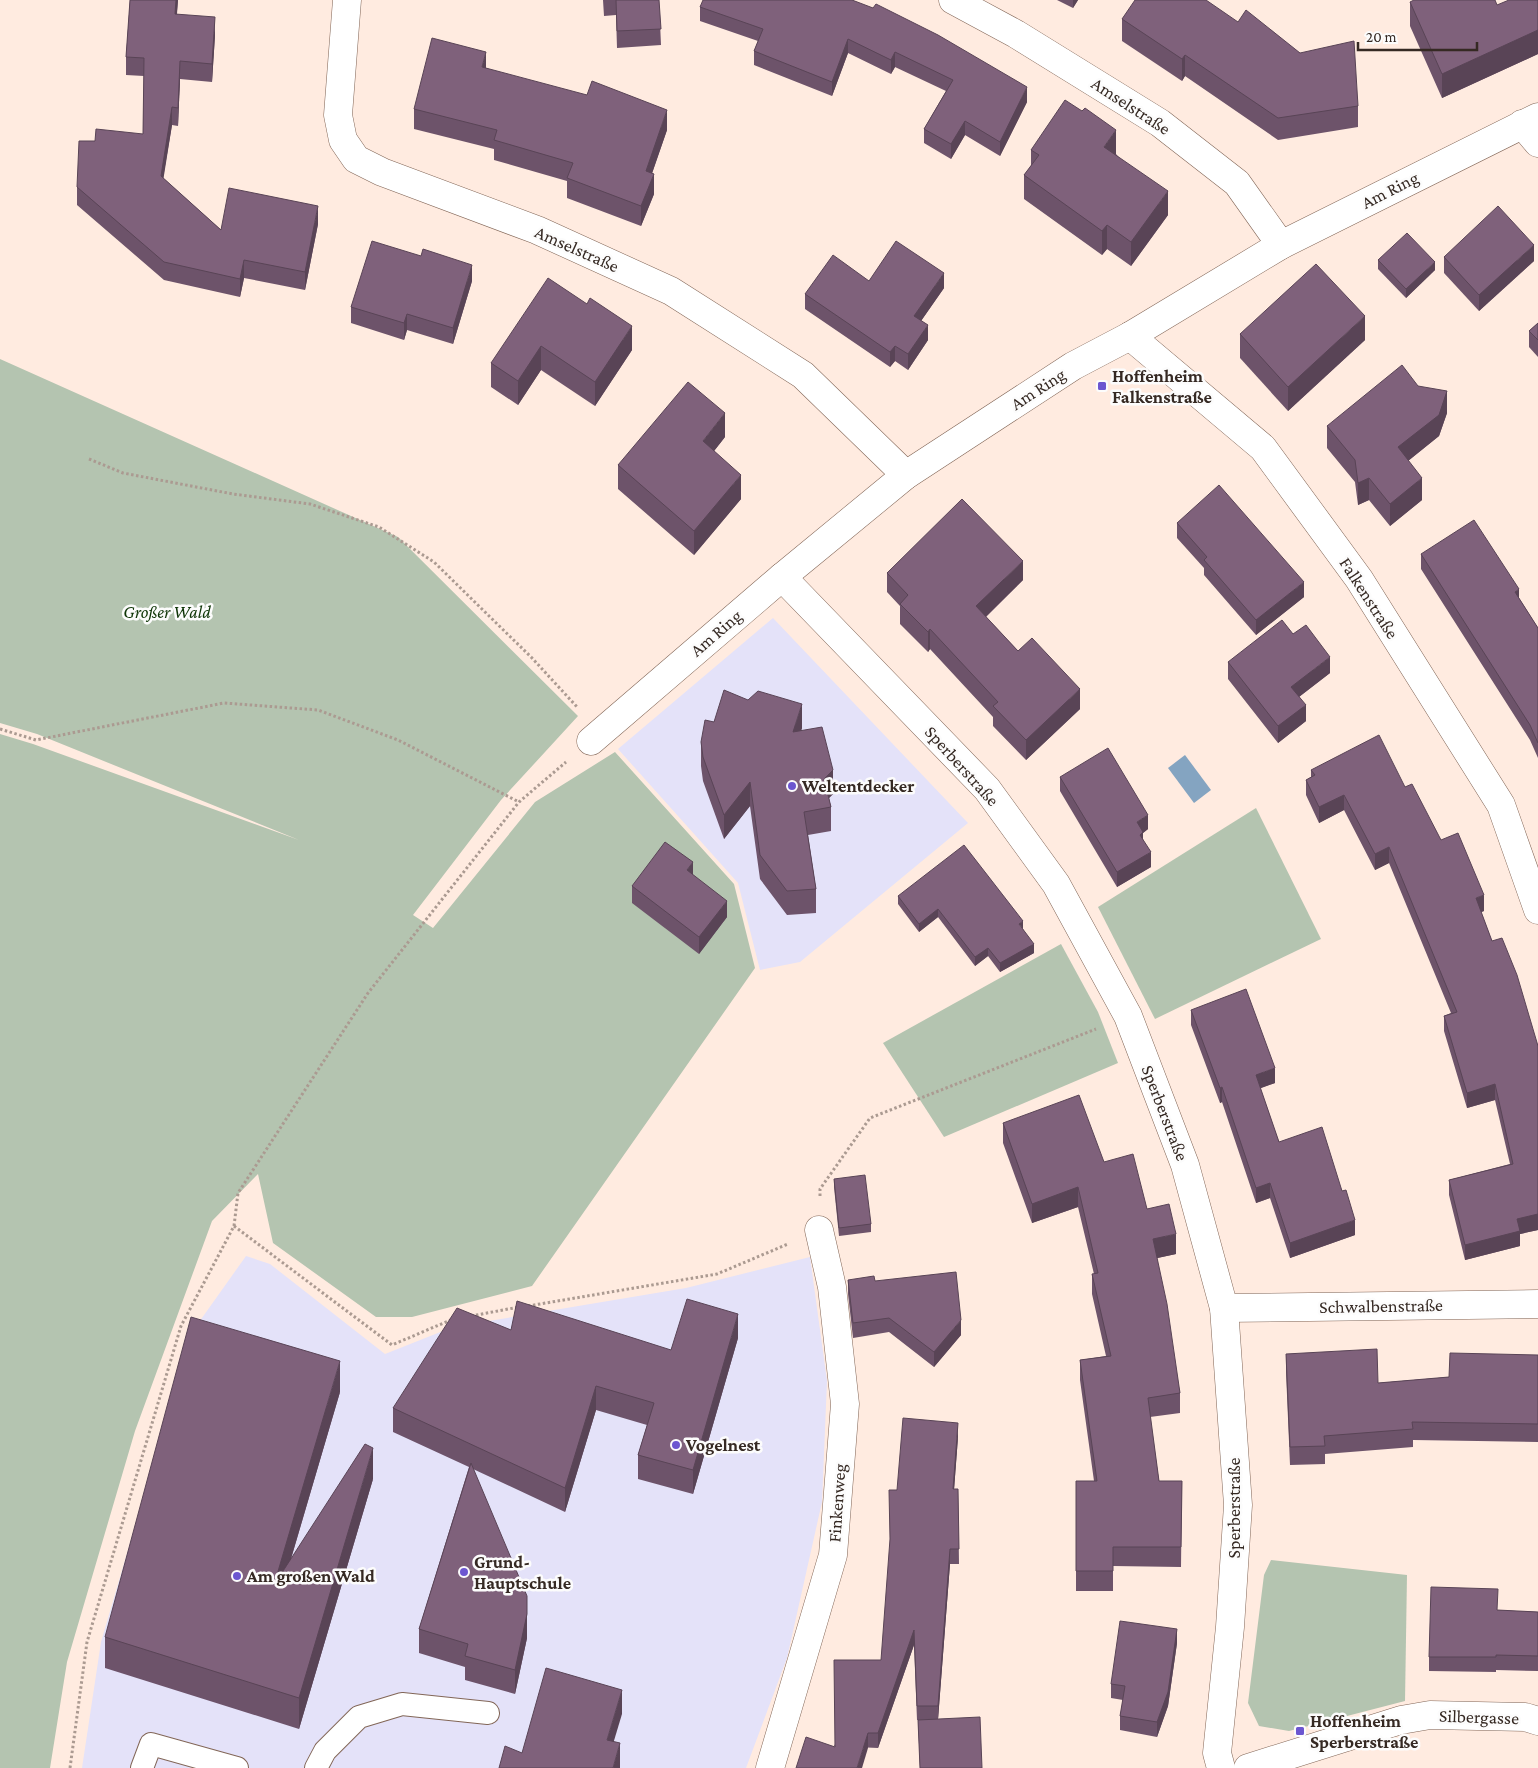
<svg xmlns="http://www.w3.org/2000/svg" width="1538" height="1768" viewBox="0 0 1538 1768" font-family="'Crimson Pro',serif">
<style>
.education{fill:#e4e2f9}
.green{fill:#b4c4b0}
.water{fill:#84a4c1}
.lines{fill:none;stroke-linecap:round;stroke-linejoin:round}
.lane-casing{stroke:#826657;stroke-width:24}
.street-casing{stroke:#826657;stroke-width:29}
.path{stroke:#ab9a91;stroke-width:3;stroke-dasharray:2.5 2.5;stroke-linecap:butt}
.lane{stroke:#fff;stroke-width:22}
.street{stroke:#fff;stroke-width:28}
.wall{fill:#6d536a}
.shaded-wall{fill:#594456}
.building{fill:#7f617b;stroke:#594456}
.poi-dot{fill:#6c56d0;stroke:#fcfcfc;stroke-width:2}
.labels{text-anchor:middle;stroke-width:5;stroke-linejoin:round;paint-order:stroke}
.street-label{font-size:18px;fill:#352923;stroke:#fcfcfc}
.poi-label{font-size:18px;font-weight:bold;fill:#352923;stroke:#fcfcfc;text-anchor:start}
.park-label{font-size:18px;font-style:italic;fill:#0e3506;stroke:#fcfcfc}
</style>
<rect width="100%" height="100%" fill="#ffebe0"/>
<!-- education -->
<g class="education">
<polygon points="773,618 968,823 800,962 760,970 738,883 618,749"/>
<polygon points="246,1256 270,1264 385,1354 453,1327 686,1288 810,1257 827,1381 822,1502 787,1658 746,1768 82,1768 101,1642 192,1332"/>
</g>
<!-- green -->
<g class="green">
<polygon points="0,359 398,537 578,716 501,800 413,915 433,928 535,802 615,752 734,884 755,968 532,1286 412,1317 376,1317 273,1243 258,1174 212,1221 135,1431 67,1662 50,1768 0,1768 0,734 33,744 299,840 37,734 0,723"/>
<polygon points="1256,808 1321,939 1155,1019 1098,907"/>
<polygon points="1061,944 1098,1012 1118,1063 944,1137 883,1043"/>
<polygon points="1271,1560 1407,1575 1405,1701 1289,1731 1259,1726 1248,1703 1264,1575"/>
</g>
<!-- water -->
<polygon class="water" points="1185,755 1211,790 1194,803 1168,768"/>
<g class="lines">
<defs>
<g id="lane">
<polyline points="142,1768 151,1744 237,1768"/>
<polyline points="316,1768 325,1751 359,1717 402,1704 488,1713"/>
</g>
<g id="street">
<polyline points="347,0 338,115 343,140 356,159 382,172 537,230 671,291 803,375 906,475"/>
<polyline points="953,0 1016,34 1160,123 1237,183 1281,245"/>
<polyline points="1522,124 1538,143"/>
<polyline points="1130,336 1263,448 1359,579 1501,805 1538,910"/>
<polyline points="782,577 987,789 1056,884 1128,1016 1185,1165 1224,1308 1238,1505 1230,1627 1217,1753 1221,1768"/>
<polyline points="591,741 782,577 906,475 1073,366 1130,336 1281,245 1538,117"/>
<polyline points="1224,1308 1538,1304"/>
<polyline points="770,1768 833,1555 845,1404 832,1287 819,1230"/>
<polyline points="1248,1768 1401,1720 1430,1715 1525,1717 1538,1721"/>
</g>
</defs>
<!-- lane casing -->
<use href="#lane" class="lane-casing"/>
<!-- street casing -->
<use href="#street" class="street-casing"/>
<!-- path -->
<g class="path">
<polyline points="89,459 123,473 233,494 310,504 379,527 434,562 532,658 578,708"/>
<polyline points="0,729 36,740 224,703 318,710 398,740 519,802"/>
<polyline points="820,1196 820,1189 870,1118 1096,1029"/>
<polyline points="234,1226 392,1345 453,1319"/>
<polyline points="528,1306 717,1274 788,1244"/>
<polyline points="471,1316 519,1307"/>
<polyline points="70,1768 87,1642 181,1326 234,1226 238,1193 368,993 519,802 566,762"/>
</g>
<!-- lane -->
<use href="#lane" class="lane"/>
<!-- street -->
<use href="#street" class="street"/>
</g>
<!-- wall -->
<g class="wall">
<polygon points="130,0 178,0 177,14 215,35 212,82 180,79 178,126 172,125 163,178 221,230 318,224 305,290 244,278 240,297 164,280 77,205 77,187 95,141 143,134 144,76 126,75 126,57"/>
<polygon points="603,0 659,0 661,45 617,48 616,15 604,16"/>
<polygon points="852,0 1027,102 1000,156 965,135 951,159 924,143 924,129 946,91 895,67 891,74 848,53 832,96 754,65 754,51 758,41 700,21 700,7"/>
<polygon points="1057,0 1078,0 1073,8"/>
<polygon points="1538,0 1538,54 1442,98 1410,26 1410,2 1497,5"/>
<polygon points="1122,19 1358,106 1358,127 1278,140 1185,76 1182,81 1122,41"/>
<polygon points="486,68 667,130 652,173 654,194 641,226 567,198 567,181 494,160 494,149 414,129 414,109"/>
<polygon points="1031,150 1116,154 1168,215 1131,266 1107,249 1102,255 1024,199 1024,175 1031,166"/>
<polygon points="1444,257 1534,261 1479,311 1444,273"/>
<polygon points="1378,260 1435,270 1406,298 1378,269"/>
<polygon points="472,281 453,344 407,330 404,340 351,323 351,307"/>
<polygon points="869,281 944,288 921,321 928,340 908,370 895,361 890,367 805,309 805,294"/>
<polygon points="587,304 632,350 595,406 541,370 518,405 491,387 491,363"/>
<polygon points="1538,323 1538,357 1529,347 1529,331"/>
<polygon points="1240,334 1365,340 1288,411 1240,358"/>
<polygon points="1418,386 1447,413 1439,436 1408,461 1422,500 1390,526 1369,500 1358,505 1355,482 1327,448 1327,426"/>
<polygon points="725,437 714,451 741,499 694,555 618,489 618,465"/>
<polygon points="1177,523 1304,597 1256,635 1204,575 1204,568 1177,538"/>
<polygon points="1421,554 1519,598 1538,628 1538,758 1530,740 1421,569"/>
<polygon points="887,573 1023,580 986,617 1018,651 1080,709 1026,760 993,726 993,717 930,649 928,652 900,624 900,606 887,592"/>
<polygon points="1228,662 1330,673 1299,697 1306,721 1278,743 1228,679"/>
<polygon points="748,700 802,728 801,730 833,794 829,798 831,807 831,831 808,835 816,889 816,913 787,915 760,879 750,806 724,839 703,781 701,766 701,742 714,722"/>
<polygon points="1311,770 1405,787 1441,840 1484,911 1481,912 1492,941 1538,1046 1538,1230 1520,1234 1520,1246 1465,1260 1449,1195 1449,1180 1510,1164 1495,1100 1467,1108 1444,1031 1444,1016 1451,1013 1389,863 1375,870 1344,810 1319,823 1306,795 1306,780 1311,777"/>
<polygon points="1060,777 1148,829 1143,833 1143,839 1151,867 1117,887 1060,791"/>
<polygon points="693,875 727,917 699,954 632,903 632,886"/>
<polygon points="898,896 1023,929 1034,953 1000,972 988,956 975,966 938,917 919,932 898,904"/>
<polygon points="1191,1010 1275,1083 1260,1088 1279,1142 1355,1235 1290,1258 1270,1198 1256,1203 1222,1102 1220,1103 1191,1025"/>
<polygon points="1003,1123 1104,1162 1147,1209 1176,1254 1157,1258 1180,1393 1180,1413 1150,1417 1159,1481 1182,1481 1181,1567 1113,1566 1113,1591 1076,1591 1076,1481 1094,1481 1080,1380 1080,1360 1106,1356 1092,1294 1092,1274 1094,1274 1078,1207 1032,1223 1003,1143"/>
<polygon points="834,1179 871,1224 871,1232 839,1236 834,1187"/>
<polygon points="848,1280 875,1281 961,1335 934,1367 889,1332 853,1338 848,1294"/>
<polygon points="511,1330 671,1350 738,1338 693,1494 638,1479 638,1455 647,1425 596,1410 565,1512 473,1469 527,1638 515,1694 465,1680 465,1667 419,1653 419,1629 469,1467 393,1432 393,1408"/>
<polygon points="1286,1354 1378,1383 1449,1377 1538,1355 1538,1442 1413,1440 1413,1447 1325,1454 1325,1464 1290,1465 1286,1372"/>
<polygon points="340,1392 291,1559 373,1479 299,1729 105,1668 105,1637"/>
<polygon points="958,1437 954,1489 958,1489 959,1564 950,1564 938,1719 982,1768 920,1768 918,1720 923,1720 917,1720 914,1645 878,1748 834,1746 881,1660"/>
<polygon points="1497,1610 1538,1612 1538,1671 1496,1670 1496,1672 1429,1671 1429,1657"/>
<polygon points="1177,1643 1168,1706 1157,1737 1120,1730 1120,1716 1123,1700 1111,1698 1111,1684"/>
</g>
<!-- shaded-wall -->
<g class="shaded-wall">
<polygon points="176,0 178,0 175,32 175,14"/>
<polygon points="1073,0 1078,0 1073,8"/>
<polygon points="215,17 215,35 212,82 212,64"/>
<polygon points="1538,30 1538,54 1442,98 1442,74"/>
<polygon points="848,39 848,53 832,96 832,82"/>
<polygon points="486,52 486,72 482,67"/>
<polygon points="895,52 895,67 891,74 891,60"/>
<polygon points="1185,55 1185,76 1182,81 1182,59"/>
<polygon points="180,61 180,79 178,126 178,108"/>
<polygon points="1027,87 1027,102 1000,156 1000,142"/>
<polygon points="172,107 172,125 161,194 161,176"/>
<polygon points="667,110 667,130 646,191 646,171"/>
<polygon points="965,121 965,135 951,159 951,144"/>
<polygon points="1116,130 1116,154 1104,171 1104,147"/>
<polygon points="654,174 654,194 641,226 641,206"/>
<polygon points="1168,191 1168,215 1131,266 1131,242"/>
<polygon points="318,206 318,224 305,290 305,272"/>
<polygon points="1107,225 1107,249 1102,255 1102,231"/>
<polygon points="1534,245 1534,261 1479,311 1479,295"/>
<polygon points="244,260 244,278 240,297 240,279"/>
<polygon points="1435,262 1435,270 1406,298 1406,289"/>
<polygon points="472,265 472,281 453,344 453,328"/>
<polygon points="944,273 944,288 914,331 914,316"/>
<polygon points="407,314 407,330 404,340 404,323"/>
<polygon points="1365,316 1365,340 1288,411 1288,387"/>
<polygon points="928,325 928,340 908,370 908,354"/>
<polygon points="632,326 632,350 595,406 595,382"/>
<polygon points="541,346 541,370 518,405 518,381"/>
<polygon points="895,346 895,361 890,367 890,352"/>
<polygon points="1447,391 1447,413 1439,436 1398,469 1398,447"/>
<polygon points="725,413 725,437 703,465 703,441"/>
<polygon points="741,475 741,499 694,555 694,531"/>
<polygon points="1369,478 1369,500 1358,505 1358,483"/>
<polygon points="1422,478 1422,500 1390,526 1390,504"/>
<polygon points="1023,561 1023,580 976,626 976,606"/>
<polygon points="1304,582 1304,597 1256,635 1256,620"/>
<polygon points="1519,589 1519,605 1515,592"/>
<polygon points="930,629 930,649 928,652 928,632"/>
<polygon points="1330,657 1330,673 1291,703 1291,687"/>
<polygon points="1080,689 1080,709 1026,760 1026,740"/>
<polygon points="802,704 802,728 793,756 793,732"/>
<polygon points="1306,705 1306,721 1278,743 1278,726"/>
<polygon points="833,770 833,794 824,803 824,779"/>
<polygon points="750,782 750,806 724,839 724,815"/>
<polygon points="1344,795 1344,810 1319,823 1319,807"/>
<polygon points="1148,815 1148,829 1143,833 1143,847 1137,822"/>
<polygon points="1389,847 1389,863 1375,870 1375,854"/>
<polygon points="1151,852 1151,867 1117,887 1117,872"/>
<polygon points="693,862 693,879 687,870"/>
<polygon points="1484,895 1484,911 1476,914 1476,898"/>
<polygon points="727,901 727,917 699,954 699,937"/>
<polygon points="938,909 938,917 919,932 919,924"/>
<polygon points="1023,921 1023,929 1019,924"/>
<polygon points="1034,944 1034,953 1000,972 1000,963"/>
<polygon points="988,948 988,956 975,966 975,957"/>
<polygon points="1275,1068 1275,1083 1256,1090 1256,1075"/>
<polygon points="1495,1084 1495,1100 1467,1108 1467,1093"/>
<polygon points="1222,1087 1222,1102 1220,1103 1220,1088"/>
<polygon points="1270,1183 1270,1198 1256,1203 1256,1188"/>
<polygon points="1078,1187 1078,1207 1032,1223 1032,1204"/>
<polygon points="1538,1214 1538,1230 1520,1234 1520,1246 1465,1260 1465,1245 1517,1219"/>
<polygon points="1355,1220 1355,1235 1290,1258 1290,1243"/>
<polygon points="1176,1234 1176,1254 1153,1259 1153,1239"/>
<polygon points="738,1314 738,1338 693,1494 693,1470"/>
<polygon points="961,1320 961,1335 934,1367 934,1352"/>
<polygon points="340,1361 340,1392 274,1616 274,1585"/>
<polygon points="596,1386 596,1410 565,1512 565,1488"/>
<polygon points="958,1423 958,1437 953,1504 953,1489"/>
<polygon points="373,1448 373,1479 299,1729 299,1698"/>
<polygon points="950,1549 950,1564 938,1720 938,1706"/>
<polygon points="527,1596 527,1638 515,1694 515,1670"/>
<polygon points="1177,1629 1177,1643 1168,1706 1157,1737 1157,1722"/>
<polygon points="914,1630 914,1645 878,1748 878,1733"/>
<polygon points="622,1690 622,1714 607,1764 607,1740"/>
<polygon points="868,1733 868,1748 862,1768 857,1768"/>
<polygon points="620,1743 620,1768 613,1768"/>
</g>
<!-- building -->
<g class="building">
<polygon points="130,0 176,0 175,14 215,17 212,64 180,61 178,108 172,107 161,176 221,230 229,188 318,206 305,272 244,260 240,279 164,262 77,187 79,141 95,141 96,129 143,134 144,58 126,57"/>
<polygon points="616,0 659,0 661,29 617,31"/>
<polygon points="703,0 852,0 873,8 876,4 938,35 1027,87 1000,142 965,121 951,144 924,129 953,80 895,52 891,60 848,39 832,82 754,51 763,29 700,7"/>
<polygon points="1135,0 1206,0 1238,22 1246,10 1300,53 1354,41 1358,106 1278,118 1185,55 1182,59 1122,19"/>
<polygon points="1414,0 1495,0 1497,5 1509,0 1538,0 1538,30 1442,74 1410,2"/>
<polygon points="432,38 486,52 482,67 587,95 592,81 667,110 646,171 654,174 641,206 567,178 573,163 494,140 497,130 414,109"/>
<polygon points="1065,100 1082,111 1085,108 1116,130 1104,147 1168,191 1131,242 1107,225 1102,231 1024,175 1039,155 1031,150"/>
<polygon points="1498,206 1534,245 1479,295 1444,257"/>
<polygon points="1407,233 1435,262 1406,289 1378,260"/>
<polygon points="372,241 421,256 423,249 472,265 453,328 407,314 404,323 351,307"/>
<polygon points="896,241 944,273 914,316 928,325 908,354 895,346 890,352 805,294 833,255 869,281"/>
<polygon points="1316,264 1365,316 1288,387 1240,334"/>
<polygon points="548,278 587,304 590,298 632,326 595,382 541,346 518,381 491,363"/>
<polygon points="1538,323 1538,340 1529,331"/>
<polygon points="1402,365 1418,386 1447,391 1439,415 1398,447 1422,478 1390,504 1369,478 1358,483 1355,460 1327,426"/>
<polygon points="688,382 725,413 703,441 741,475 694,531 618,465"/>
<polygon points="1219,485 1304,582 1256,620 1204,560 1207,557 1177,523"/>
<polygon points="962,499 1023,561 976,606 1018,651 1032,638 1080,689 1026,740 993,706 998,702 930,629 928,632 900,604 908,595 887,573"/>
<polygon points="1474,520 1519,589 1515,592 1538,628 1538,743 1530,725 1421,554"/>
<polygon points="1282,620 1293,634 1306,625 1330,657 1291,687 1306,705 1278,726 1228,662"/>
<polygon points="724,690 748,700 758,691 802,704 793,732 822,727 833,770 824,779 831,807 804,812 816,889 787,891 760,855 750,782 724,815 703,757 701,742 705,720 714,722"/>
<polygon points="1379,735 1405,787 1412,784 1441,840 1458,833 1484,895 1476,898 1492,941 1502,938 1517,975 1538,1046 1538,1214 1517,1219 1520,1231 1465,1245 1449,1180 1513,1164 1495,1084 1467,1093 1444,1016 1457,1012 1389,847 1375,854 1344,795 1319,807 1306,780 1315,775 1311,770"/>
<polygon points="1108,748 1148,815 1137,822 1143,832 1140,835 1151,852 1117,872 1060,777"/>
<polygon points="665,842 693,862 687,870 727,901 699,937 632,886"/>
<polygon points="964,845 1023,921 1019,924 1034,944 1000,963 988,948 975,957 938,909 919,924 898,896"/>
<polygon points="1246,989 1275,1068 1256,1075 1279,1142 1322,1127 1342,1191 1346,1190 1355,1220 1290,1243 1270,1183 1256,1188 1222,1087 1220,1088 1191,1010"/>
<polygon points="1079,1095 1104,1162 1133,1154 1147,1209 1169,1204 1176,1234 1153,1239 1167,1304 1180,1393 1148,1398 1159,1481 1182,1481 1181,1547 1113,1547 1113,1571 1076,1571 1076,1481 1097,1481 1080,1360 1111,1356 1092,1274 1098,1273 1078,1187 1032,1204 1003,1123"/>
<polygon points="865,1175 871,1224 839,1228 834,1179"/>
<polygon points="956,1272 961,1320 934,1352 889,1318 853,1323 848,1280 874,1276 875,1281"/>
<polygon points="687,1299 738,1314 693,1470 638,1455 654,1403 596,1386 565,1488 393,1408 457,1308 511,1330 517,1301 671,1350"/>
<polygon points="191,1317 340,1361 274,1585 365,1444 373,1448 299,1698 105,1637"/>
<polygon points="1377,1349 1378,1383 1449,1377 1450,1353 1538,1355 1538,1424 1412,1422 1413,1429 1324,1436 1325,1446 1290,1447 1286,1354"/>
<polygon points="903,1418 958,1423 953,1489 958,1489 959,1549 950,1549 938,1706 917,1706 914,1630 878,1733 868,1733 857,1768 796,1768 806,1737 835,1747 834,1660 881,1660 890,1539 889,1490 897,1490"/>
<polygon points="471,1463 527,1596 527,1614 515,1670 465,1656 468,1644 419,1629"/>
<polygon points="1431,1587 1498,1589 1497,1610 1538,1612 1538,1656 1496,1655 1496,1657 1429,1657"/>
<polygon points="1120,1621 1177,1629 1168,1692 1157,1722 1120,1716 1125,1686 1111,1684"/>
<polygon points="546,1668 622,1690 607,1740 620,1743 613,1768 499,1768 505,1746 522,1753"/>
<polygon points="980,1717 982,1768 920,1768 918,1720"/>
</g>
<!-- markers -->
<g class="poi-dot">
<rect x="1097" y="381" width="10" height="10" rx="2.5"/>
<circle cx="792" cy="786" r="5"/>
<circle cx="676" cy="1445" r="5"/>
<circle cx="464" cy="1572" r="5"/>
<circle cx="237" cy="1576" r="5"/>
<rect x="1295" y="1726" width="10" height="10" rx="2.5"/>
</g>
<g class="labels">
<!-- street labels -->
<g class="street-label">
<text transform="translate(1131 106) rotate(33)" y="6">Amselstraße</text>
<text transform="translate(1390 190) rotate(-27)" y="6">Am Ring</text>
<text transform="translate(577 249) rotate(24)" y="6">Amselstraße</text>
<text transform="translate(1038 389) rotate(-33)" y="6">Am Ring</text>
<text transform="translate(1369 598) rotate(57)" y="6">Falkenstraße</text>
<text transform="translate(716 633) rotate(-41)" y="6">Am Ring</text>
<text transform="translate(962 766) rotate(48)" y="6">Sperberstraße</text>
<text transform="translate(1165 1113) rotate(69)" y="6">Sperberstraße</text>
<text transform="translate(1381 1306) rotate(-1)" y="6">Schwalbenstraße</text>
<text transform="translate(837 1503) rotate(-86)" y="6">Finkenweg</text>
<text transform="translate(1234 1508) rotate(-90)" y="6">Sperberstraße</text>
<text transform="translate(1479 1717) rotate(2)" y="6">Silbergasse</text>
</g>
<!-- poi labels -->
<g class="poi-label">
<text x="1112" y="382">Hoffenheim<tspan x="1112" dy="21">Falkenstraße</tspan></text>
<text x="802" y="792">Weltentdecker</text>
<text x="686" y="1451">Vogelnest</text>
<text x="474" y="1568">Grund-<tspan x="474" dy="21">Hauptschule</tspan></text>
<text x="247" y="1582">Am großen Wald</text>
<text x="1310" y="1727">Hoffenheim<tspan x="1310" dy="21">Sperberstraße</tspan></text>
</g>
<!-- park labels -->
<g class="park-label">
<text x="167" y="618">Großer Wald</text>
</g>
</g>
<!-- scale -->
<path d="M1358 42v8h119v-8" fill="none" stroke="#352923" stroke-width="2.5"/>
<text x="1366" y="42" font-size="15" fill="#352923" stroke="#fcfcfc" stroke-width="4" paint-order="stroke">20 m</text>
</svg>
